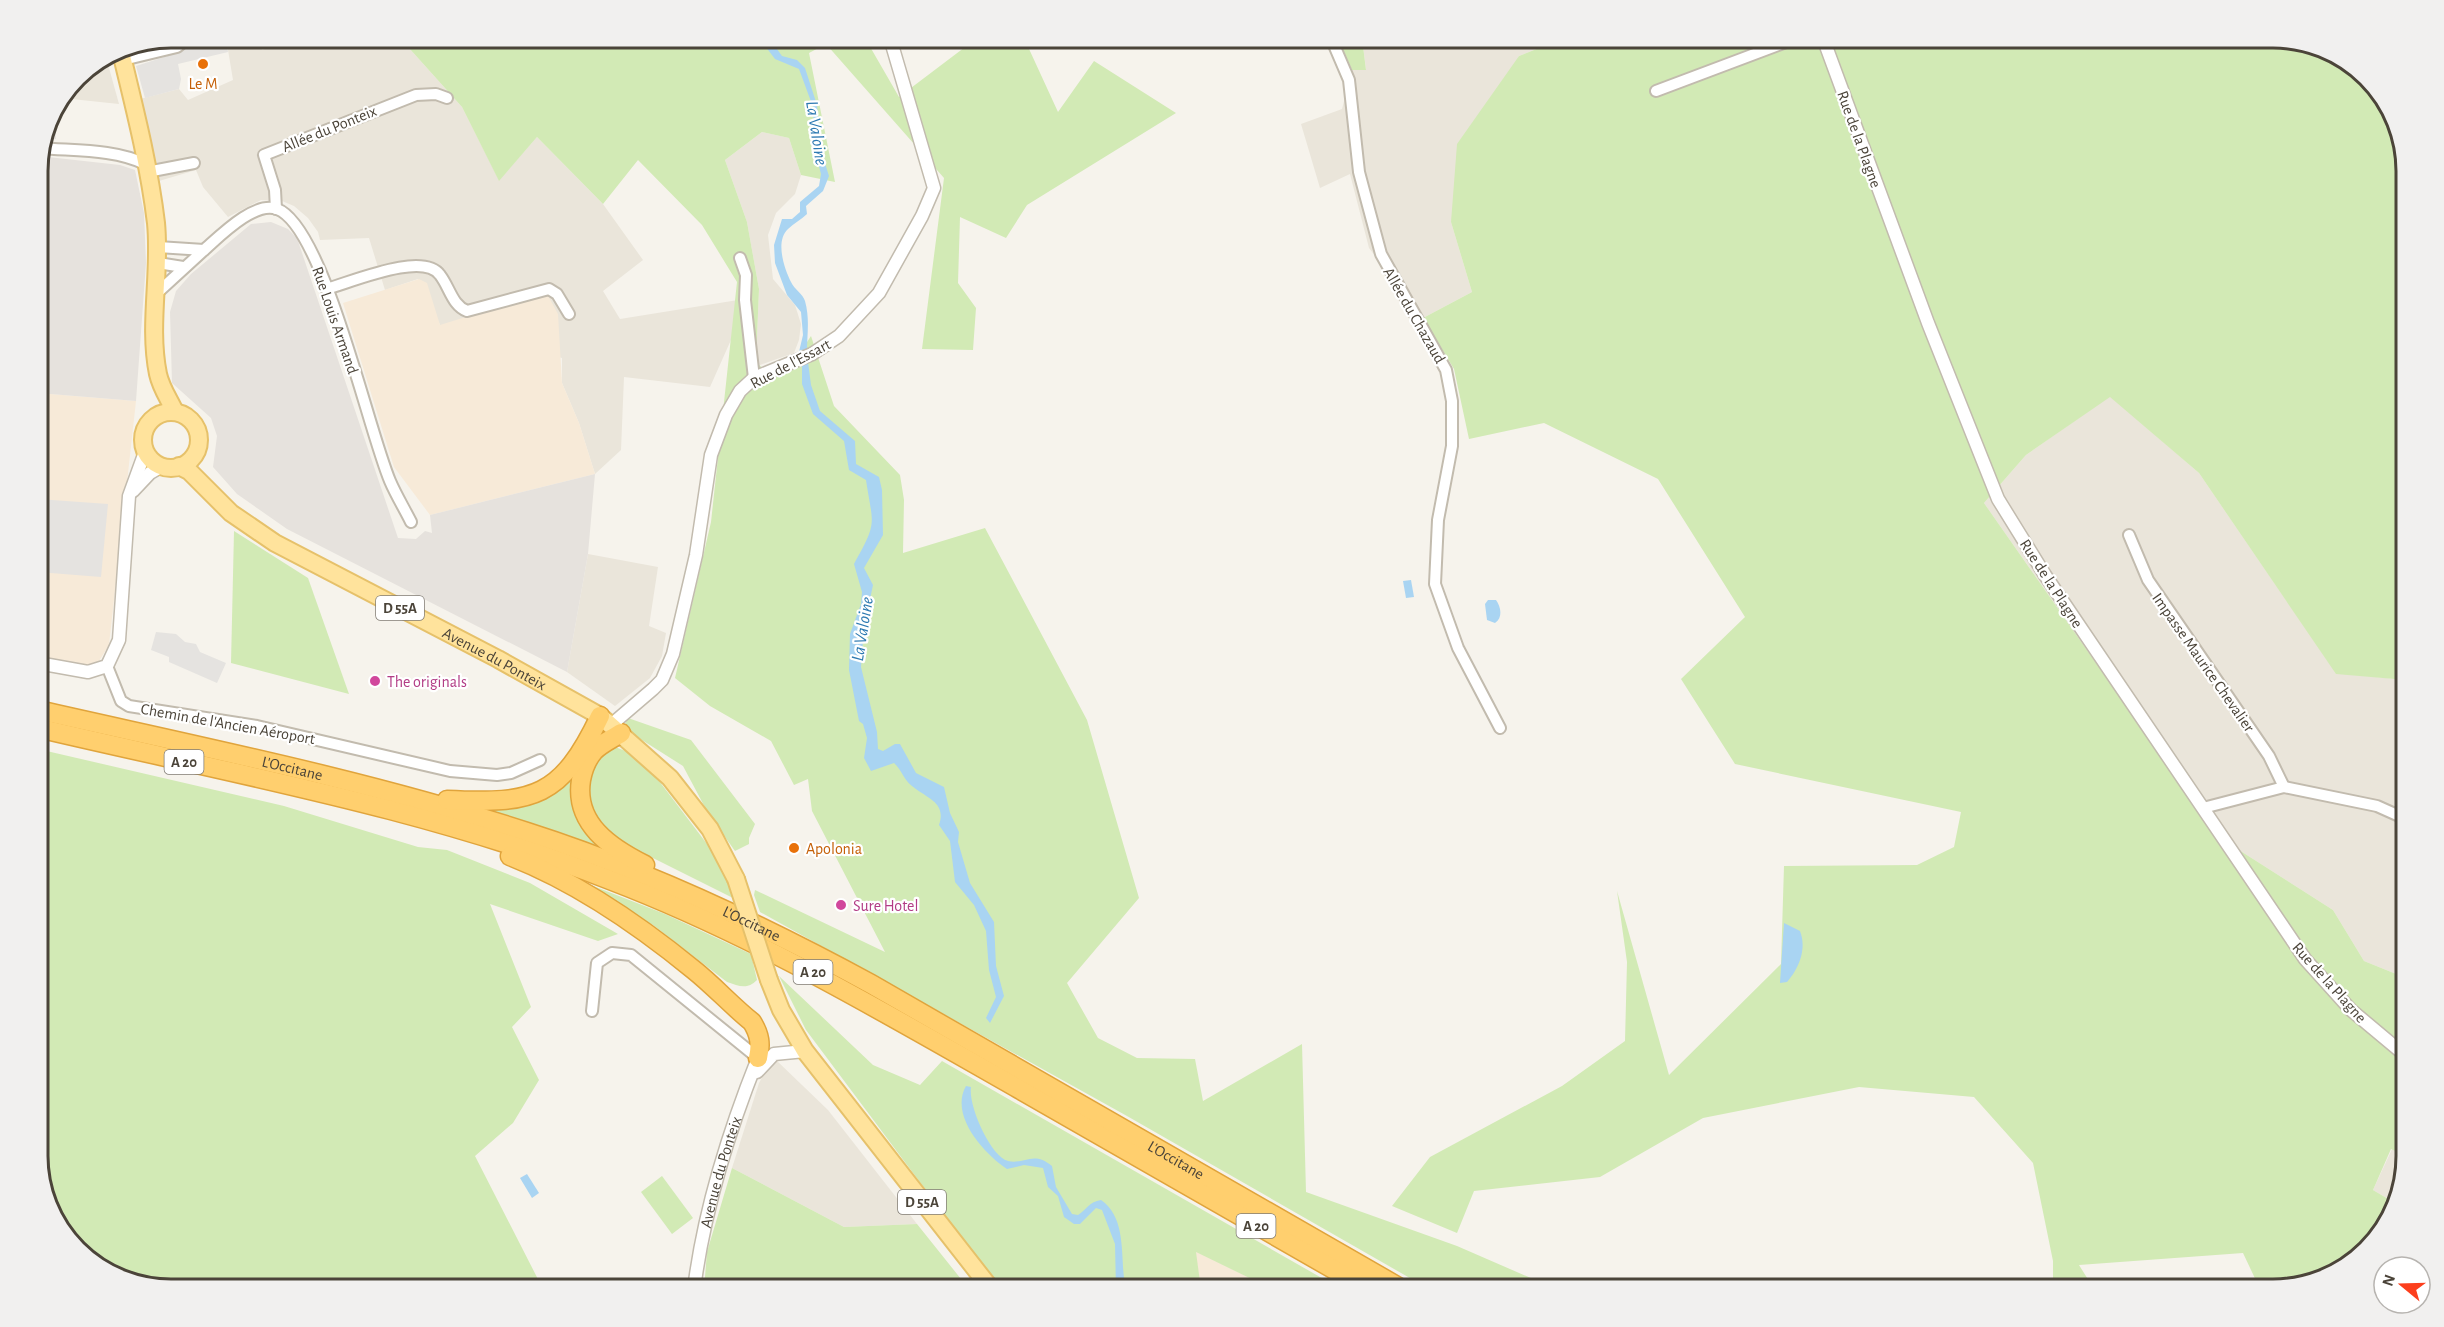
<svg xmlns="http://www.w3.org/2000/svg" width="2444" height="1327" viewBox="0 0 2444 1327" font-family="'Alegreya Sans',sans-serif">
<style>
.residential{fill:#eae5da}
.commercial{fill:#f7ead8}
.industrial{fill:#e6e2dd}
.green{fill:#d2eab5}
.parking{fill:#e5e3e0}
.water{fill:#a9d4f2}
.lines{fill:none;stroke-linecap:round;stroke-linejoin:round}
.minor-casing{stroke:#c2bbae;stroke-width:14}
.tertiary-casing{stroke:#c2bbae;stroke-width:15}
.primary-casing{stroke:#e6c16a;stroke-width:20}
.motorway-casing{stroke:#e0a43c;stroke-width:21}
.minor{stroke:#fff;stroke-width:10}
.tertiary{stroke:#fff;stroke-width:12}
.primary{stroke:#ffe39c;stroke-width:16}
.motorway{stroke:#ffcf6e;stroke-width:18}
.primary-bridge-casing{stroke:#e6c16a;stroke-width:20;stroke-linecap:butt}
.primary-bridge{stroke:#ffe39c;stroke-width:16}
.food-dot{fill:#e8710a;stroke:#fff;stroke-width:2}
.hotel-dot{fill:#d1479c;stroke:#fff;stroke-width:2}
.labels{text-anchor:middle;stroke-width:4.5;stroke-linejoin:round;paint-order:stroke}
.shield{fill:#fff;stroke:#817c74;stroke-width:1.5}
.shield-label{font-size:15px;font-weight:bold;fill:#4b4439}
.food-label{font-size:16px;fill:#c56008;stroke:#fff}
.street-label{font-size:16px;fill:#4b4439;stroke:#fff}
.hotel-label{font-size:16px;fill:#b23c85;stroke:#fff;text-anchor:start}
.water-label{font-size:18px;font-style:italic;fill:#2e7ab2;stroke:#fff}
.rim{fill:none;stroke:#4b4439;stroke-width:3}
</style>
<rect width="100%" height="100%" fill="#f6f3ec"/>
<!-- residential -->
<g class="residential">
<polygon points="226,38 260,38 262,50 297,38 400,38 462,107 499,180 537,137 603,204 643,260 603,291 620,319 738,300 739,322 710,387 624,377 621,450 595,474 579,423 562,383 562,358 440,325 418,279 385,290 369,238 320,240 318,232 308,218 294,206 282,201 261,200 228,217 203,187 196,170 159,181 140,99 179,89 188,100 233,80"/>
<polygon points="1362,38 1564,38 1519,56 1451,222 1472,292 1423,318 1369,248 1350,174 1320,188 1301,124 1342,109 1352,70 1366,69"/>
<polygon points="106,57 119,104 62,98 77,76"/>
<polygon points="762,132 789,138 801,175 795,194 776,213 768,235 773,279 795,305 801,324 799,340 794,353 760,365 756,362 759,289 747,222 725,160"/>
<polygon points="2110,396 2199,473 2336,673 2406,680 2406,978 2364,961 2333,910 2217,836 1984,503 2026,455"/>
<polygon points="588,554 658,567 649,626 666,633 662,656 650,678 615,706 567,672"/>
<polygon points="776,1060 828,1110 917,1224 844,1227 732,1168 759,1083 767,1068"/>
<polygon points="2392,1149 2406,1156 2395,1203 2373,1190"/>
</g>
<!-- commercial -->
<g class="commercial">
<polygon points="171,38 179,38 138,49 131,45"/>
<polygon points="419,279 427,283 440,325 546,292 558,314 562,383 579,423 595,474 430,515 394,467 343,303"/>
<polygon points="38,289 44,289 38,363"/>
<polygon points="38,393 136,401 109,645 99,661 84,666 38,657"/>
<polygon points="1195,1251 1272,1289 1201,1289"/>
</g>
<!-- industrial -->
<g class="industrial">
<polygon points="54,111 56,139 43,139 48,120"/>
<polygon points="39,156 120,165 135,170 144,213 146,263 136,401 38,393 44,289 38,289"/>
<polygon points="271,222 288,229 297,238 398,538 416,539 425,531 432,533 430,515 595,474 588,554 567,672 287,529 237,494 213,467 217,436 211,418 172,383 170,312 176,291 191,274 251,224"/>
</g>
<!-- green -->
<g class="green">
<polygon points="400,38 865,38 899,97 977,38 1024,38 1058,112 1094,61 1176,113 1027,205 1006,238 960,217 958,283 976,308 973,350 922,349 944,178 826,44 809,53 835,182 801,175 789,138 762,132 725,160 747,222 759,289 756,362 771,376 790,368 811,336 834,406 900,475 904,500 903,553 985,528 1087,720 1139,898 1067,983 1098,1038 1137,1058 1195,1059 1203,1101 1302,1044 1306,1192 1457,1246 1556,1289 1429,1289 1127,1116 760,912 754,895 755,890 885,952 812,811 808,779 794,785 771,741 710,706 675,678 711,522 737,282 702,225 638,160 603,204 537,137 499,181 462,107"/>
<polygon points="1338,38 1362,38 1366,70 1352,70"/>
<polygon points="1564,38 2273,38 2332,51 2384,97 2406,163 2406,680 2336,674 2199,473 2110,397 2026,455 1984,503 2217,836 2333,910 2364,961 2406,978 2406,1064 2400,1072 2406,1077 2406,1156 2391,1149 2373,1190 2395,1203 2393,1215 2340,1271 2273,1289 2260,1289 2243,1253 2079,1265 2094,1289 2053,1289 2053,1261 2033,1163 1974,1097 1859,1087 1703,1118 1600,1177 1474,1191 1457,1233 1392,1206 1430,1157 1562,1086 1625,1041 1627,962 1617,891 1669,1075 1781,964 1784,866 1917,865 1954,847 1961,812 1735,764 1681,679 1745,617 1658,479 1544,423 1469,439 1454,369 1423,318 1472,292 1451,222 1457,144 1519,56"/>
<polygon points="234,531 308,578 349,694 231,663"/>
<polygon points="628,718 691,740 755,824 749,838 749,844 735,851 708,813 683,766 623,728"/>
<polygon points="615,747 631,753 656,777 720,861 735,899 611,837 588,810 591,760 602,749"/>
<polygon points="38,749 284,806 418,847 447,850 530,883 618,934 598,941 490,904 531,1007 512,1027 539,1080 513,1123 475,1156 543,1289 171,1289 112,1276 60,1230 38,1165"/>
<polygon points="579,765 573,795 610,851 480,807"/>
<path d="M 555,871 L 665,914 L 751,954 L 757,980 C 747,990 739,986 727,982 L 653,925 Z"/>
<polygon points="779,976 873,1065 920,1085 942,1061 1341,1289 1272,1289 1196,1252 1201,1289 1000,1289 806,1030"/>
<polygon points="732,1168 844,1227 917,1224 969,1289 704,1289 707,1252"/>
<polygon points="662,1176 693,1218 672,1234 641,1192"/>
</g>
<!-- parking -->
<g class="parking">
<polygon points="197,38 226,38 228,52 178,64 181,79 179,89 145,98 136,66 180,52"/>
<polygon points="38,499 108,504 101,577 38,572"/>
<polygon points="156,632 176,634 185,642 196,644 200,652 226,663 217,683 169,662 169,657 151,650"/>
</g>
<!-- water -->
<g class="water">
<path d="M 759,38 L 769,38 L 782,56 L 797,60 L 805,68 L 817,105 L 821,151 L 829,176 L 823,191 L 806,206 L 807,214 C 801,220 794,223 788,229 C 775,241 784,268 791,282 C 794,289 803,294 805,301 C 810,319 807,334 807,352 L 798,356 L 803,335 L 801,312 L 787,295 L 775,263 L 774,245 L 782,219 L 792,219 L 800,212 L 800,202 L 819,186 L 821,174 L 814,148 L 813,107 L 799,69 L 775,59 Z"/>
<path d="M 802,361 L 808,362 L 811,385 L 820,411 L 855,441 L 856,464 L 879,477 L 882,490 L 883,535 L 864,568 L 873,585 L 864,628 L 861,667 L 877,732 L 878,749 L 883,751 L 895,744 L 900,744 L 916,773 L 944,787 L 950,813 L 959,832 L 958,842 L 970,883 L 994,922 L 996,966 L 1004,996 L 990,1023 L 986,1018 L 996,997 L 989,970 L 986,931 L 974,905 L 955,882 L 950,841 L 939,825 C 947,802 926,798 912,786 C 904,780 901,769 894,763 L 871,771 L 864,758 L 867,738 L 863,724 L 859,721 L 849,670 L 850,634 L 861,604 L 862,592 L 854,564 C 878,521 873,526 866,480 L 849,470 L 844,441 L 813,414 L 802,384 Z"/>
<polygon points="1411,580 1414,597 1406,598 1403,581"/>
<path d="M 1488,600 L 1496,600 C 1501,607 1503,618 1495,623 L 1487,620 L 1485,604 Z"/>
<path d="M 1784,923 L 1800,931 C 1807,949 1799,968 1787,982 L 1780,983 Z"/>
<path d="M 966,1086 L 971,1087 C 968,1105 990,1156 1008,1161 C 1024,1165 1033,1150 1052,1166 L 1056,1187 L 1072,1214 L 1078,1215 C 1087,1209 1089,1202 1101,1200 C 1129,1219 1119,1263 1126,1289 L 1116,1289 L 1115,1244 L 1102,1210 L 1096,1208 L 1080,1224 L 1074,1224 L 1064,1217 L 1058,1196 L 1048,1187 L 1043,1168 L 1024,1165 L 1007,1169 C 985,1154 949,1116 966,1086 Z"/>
<polygon points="527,1174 539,1193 532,1198 520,1178"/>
</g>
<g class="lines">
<defs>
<g id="minor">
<polyline points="1331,38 1349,80 1359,172 1381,254 1446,370 1452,401 1452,446 1438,520 1435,584 1458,648 1500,728"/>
<polyline points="123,60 177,47 188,38"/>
<polyline points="1656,91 1797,38"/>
<path d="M 41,148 C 74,151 115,149 145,164"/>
<polyline points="147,172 194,163"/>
<polyline points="276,209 275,190 264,155 416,95 436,94 447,98"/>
<path d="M 204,250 C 220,236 254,201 277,209 C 324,226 368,430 390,481 C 396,495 404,508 411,522"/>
<polyline points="740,258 746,275 745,300 754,378"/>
<polyline points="158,263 183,267"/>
<path d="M 326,289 C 352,282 423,251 440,275 C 450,288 452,305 467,311 L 549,289 L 557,294 L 569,314"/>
<polyline points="157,293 204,250 158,247"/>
<polyline points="2129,535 2148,580 2269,756 2284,787"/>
<polyline points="107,666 121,701 129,706 257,726 450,771 497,775 511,773 540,760"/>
<polyline points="2203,808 2284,787 2377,806 2406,819"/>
<polyline points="592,1011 597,963 612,953 631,955 758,1058"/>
</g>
<g id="tertiary">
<polyline points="1823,38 1928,323 1998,499 2045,575 2305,959 2351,1010 2406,1056"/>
<polyline points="133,491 150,473 162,466"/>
<polyline points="38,663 88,672 107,666 119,640 129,496 145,452"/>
<polyline points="611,725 653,689 662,680 673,654 696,555 711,455 726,415 740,391 754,378 812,354 839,336 879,293 922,216 934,188 890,38"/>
<polyline points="757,1072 774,1054 805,1051"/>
<path id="s1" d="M 694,1289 C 704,1210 728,1133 758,1058"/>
</g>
<g id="primary">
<path d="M 120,48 C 134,106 149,164 156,223 C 161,273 148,325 158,374 C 161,388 169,399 175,412"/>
<circle cx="171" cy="440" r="28"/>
<path id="s2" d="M 179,466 L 189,471 L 231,513 L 275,543 L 498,659 L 600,716 L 670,778 L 710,829 L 736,879"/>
<polyline points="769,980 781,1010 805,1051 991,1289"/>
</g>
<g id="motorway">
<path id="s3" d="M 38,710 C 201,747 367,780 527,832 C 646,870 761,924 871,984 L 1402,1289"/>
<path d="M 38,728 C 229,773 426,808 610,880 C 754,935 885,1013 1019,1089 C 1135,1156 1251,1223 1368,1289"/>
<path d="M 621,733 C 612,739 602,743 594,751 C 587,759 583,769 581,780 C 574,824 611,848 645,865"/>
<path d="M 447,800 C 534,804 561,798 600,716"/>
<path d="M 510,856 C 577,882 639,925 694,970 C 714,986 732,1006 752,1022 C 760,1035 761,1044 758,1058"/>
</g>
</defs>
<!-- minor casing -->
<use href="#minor" class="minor-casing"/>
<!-- tertiary casing -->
<use href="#tertiary" class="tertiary-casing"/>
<!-- primary casing -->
<use href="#primary" class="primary-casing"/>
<!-- motorway casing -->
<use href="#motorway" class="motorway-casing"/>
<!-- minor -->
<use href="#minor" class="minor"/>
<!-- tertiary -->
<use href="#tertiary" class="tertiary"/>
<!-- primary -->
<use href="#primary" class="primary"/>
<!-- motorway -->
<use href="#motorway" class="motorway"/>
<defs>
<polyline id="primary-bridge" points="736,879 769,980"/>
</defs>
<!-- primary-bridge casing -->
<use href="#primary-bridge" class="primary-bridge-casing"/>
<!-- primary-bridge -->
<use href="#primary-bridge" class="primary-bridge"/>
</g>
<!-- markers -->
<g class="food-dot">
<circle cx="203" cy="64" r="6"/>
<circle cx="794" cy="848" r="6"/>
</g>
<g class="hotel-dot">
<circle cx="375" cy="681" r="6"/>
<circle cx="841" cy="905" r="6"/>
</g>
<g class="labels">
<!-- shield labels -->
<g class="shield">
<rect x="376" y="596" width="48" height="24" rx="4.5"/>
<rect x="164.5" y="750" width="39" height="24" rx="4.5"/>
<rect x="793.5" y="960" width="39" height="24" rx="4.5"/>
<rect x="898" y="1190" width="48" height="24" rx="4.5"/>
<rect x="1236.5" y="1214" width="39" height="24" rx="4.5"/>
</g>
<g class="shield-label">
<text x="400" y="613">D 55A</text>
<text x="184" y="767">A 20</text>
<text x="813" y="977">A 20</text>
<text x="922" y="1207">D 55A</text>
<text x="1256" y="1231">A 20</text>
</g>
<!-- food labels -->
<g class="food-label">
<text x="203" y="89">Le M</text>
<text x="806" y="854" text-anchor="start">Apolonia</text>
</g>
<!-- street labels -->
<g class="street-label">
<text transform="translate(329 128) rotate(-22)" y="6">Allée du Ponteix</text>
<text transform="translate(1860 139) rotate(70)" y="6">Rue de la Plagne</text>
<text transform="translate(1415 315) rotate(60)" y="6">Allée du Chazaud</text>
<text transform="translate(336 320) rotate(71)" y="6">Rue Louis Armand</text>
<text transform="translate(790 363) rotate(-28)" y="6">Rue de l'Essart</text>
<text transform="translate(2052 583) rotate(57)" y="6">Rue de la Plagne</text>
<text dy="6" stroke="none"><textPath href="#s2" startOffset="372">Avenue du Ponteix</textPath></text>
<text transform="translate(2204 662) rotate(55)" y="6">Impasse Maurice Chevalier</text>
<text transform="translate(228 723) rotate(10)" y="6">Chemin de l'Ancien Aéroport</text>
<text dy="6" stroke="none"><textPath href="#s3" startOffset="261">L'Occitane</textPath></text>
<text dy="6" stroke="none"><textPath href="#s3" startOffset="747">L'Occitane</textPath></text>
<text transform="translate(2330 982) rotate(48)" y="6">Rue de la Plagne</text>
<text dy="6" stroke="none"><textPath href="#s3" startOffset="1233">L'Occitane</textPath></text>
<text dy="6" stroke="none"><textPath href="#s1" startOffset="120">Avenue du Ponteix</textPath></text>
</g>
<!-- hotel labels -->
<g class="hotel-label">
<text x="387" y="687">The originals</text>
<text x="853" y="911">Sure Hotel</text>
</g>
<!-- water labels -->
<g class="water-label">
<text transform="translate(817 133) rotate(81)" y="6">La Valoine</text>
<text transform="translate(862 629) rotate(-81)" y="6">La Valoine</text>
</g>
</g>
<!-- crop -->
<path d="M0 0H2444V1327H0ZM171 48H2273A123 123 0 0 1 2396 171V1156A123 123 0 0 1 2273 1279H171A123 123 0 0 1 48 1156V171A123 123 0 0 1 171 48Z" fill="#f1f0ef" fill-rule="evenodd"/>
<path class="rim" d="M171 48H2273A123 123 0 0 1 2396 171V1156A123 123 0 0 1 2273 1279H171A123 123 0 0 1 48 1156V171A123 123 0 0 1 171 48Z"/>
<!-- north arrow -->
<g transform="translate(2402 1285) rotate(289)"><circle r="28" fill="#ffffff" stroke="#b7b4b0" stroke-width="1.5"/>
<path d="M0-4.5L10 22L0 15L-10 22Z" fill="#fc3f1d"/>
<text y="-9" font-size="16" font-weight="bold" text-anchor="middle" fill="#4b4439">N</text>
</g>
</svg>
